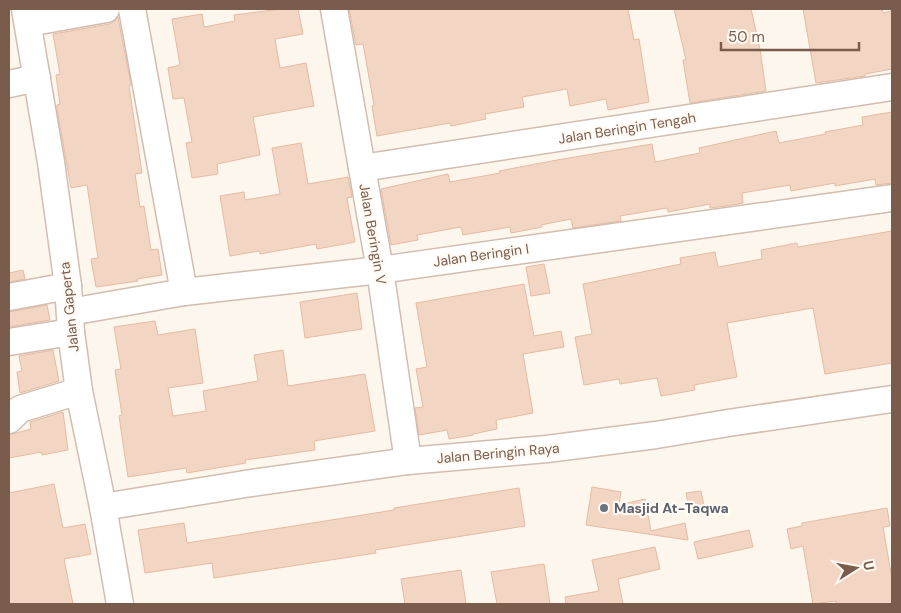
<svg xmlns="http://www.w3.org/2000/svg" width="901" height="613" viewBox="0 0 901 613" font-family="'DM Sans',sans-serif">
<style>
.building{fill:#f3d5c3;stroke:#e6bba3}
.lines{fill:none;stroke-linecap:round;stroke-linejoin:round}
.minor-casing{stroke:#d1beb0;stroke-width:29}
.minor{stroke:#fff;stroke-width:26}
.worship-dot{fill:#6b7280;stroke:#fffaf3;stroke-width:2}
.labels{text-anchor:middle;stroke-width:4.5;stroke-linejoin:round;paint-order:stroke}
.street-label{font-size:14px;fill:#7a5c4d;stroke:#fffaf3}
.worship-label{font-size:14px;font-weight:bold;fill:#5b616d;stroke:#fffaf3;text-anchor:start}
</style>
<rect width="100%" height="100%" fill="#fdf6ec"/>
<!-- building -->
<g class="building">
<polygon points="281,9 298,9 303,34 275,39 280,68 306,63 314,106 253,117 260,155 217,164 218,174 192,178 186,143 192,142 184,98 173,99 168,68 180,65 172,19 202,14 204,27 235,21 234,15"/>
<polygon points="349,9 628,9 634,40 639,39 649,102 608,110 606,99 570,106 567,89 522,97 524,107 485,114 486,119 451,126 450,123 377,136 372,106 374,105 363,44 356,45"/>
<polygon points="674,9 751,9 760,49 766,91 690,103 683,60 686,60"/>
<polygon points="803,9 882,9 883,13 892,11 892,69 865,74 865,76 816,83"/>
<polygon points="118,17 131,85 129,86 142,173 135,174 140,207 144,206 151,250 158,249 162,275 137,279 138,281 96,287 91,259 98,258 87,185 71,188 57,109 57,105 60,104 56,75 60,74 53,34 109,24 115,21"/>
<polygon points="892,112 892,183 876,185 875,179 835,186 835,183 791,191 790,185 742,193 743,203 726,206 710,208 710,204 668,212 667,208 620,216 621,221 573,228 571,219 541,225 542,227 511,233 510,227 463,235 461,227 417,235 418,240 391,245 381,189 448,174 450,182 500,173 499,171 557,160 652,144 655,162 700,153 699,148 776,131 779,143 826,134 825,132 863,125 862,117"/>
<polygon points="301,143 308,184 348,177 352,197 347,198 355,242 317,249 316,244 260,254 259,251 230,256 220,196 244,192 245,200 280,194 272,148"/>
<polygon points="892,231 892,363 825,374 813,308 727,323 737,377 694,385 695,390 661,396 657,378 620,384 619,379 584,385 575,337 592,334 583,284 681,264 680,258 715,252 718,267 762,259 761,250 797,243 798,247"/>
<polygon points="544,264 550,293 531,296 526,267"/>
<polygon points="23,270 25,279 9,282 9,273"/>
<polygon points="524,284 534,336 561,331 564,347 523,354 533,413 496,420 497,429 473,434 473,435 449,439 447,430 419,435 415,408 423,407 416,369 427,367 416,303"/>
<polygon points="357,293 362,329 305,338 300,302"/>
<polygon points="47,305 50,320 9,327 9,312"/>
<polygon points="155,321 158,335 195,329 203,383 168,388 173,416 206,411 203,391 258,381 254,355 283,350 288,386 365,374 375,431 314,441 315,450 245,460 246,463 187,473 186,468 128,477 119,416 122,415 115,370 121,369 114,327"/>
<polygon points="53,350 59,381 20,393 17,372 22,371 19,356"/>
<polygon points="63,412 68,450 42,455 41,452 9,458 9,435 31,429 30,422"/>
<polygon points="54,484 63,528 85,524 91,554 64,559 73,604 9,604 9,493"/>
<polygon points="592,487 621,492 619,505 645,499 651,531 685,523 688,540 586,525"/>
<polygon points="519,488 525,526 375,550 376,553 214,578 212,563 145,573 138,530 184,523 187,543 394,510 394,508"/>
<polygon points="701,491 704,506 689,508 686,493"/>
<polygon points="887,508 890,526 883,527 892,579 892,604 836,604 836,601 813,604 803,546 791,549 787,529 802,526 802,523"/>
<polygon points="749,530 753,547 698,559 694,542"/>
<polygon points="655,547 660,569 618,579 623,604 566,604 565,597 599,591 592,560"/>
<polygon points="544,564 550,604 497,604 491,572"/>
<polygon points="461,570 466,604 405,604 401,579"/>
</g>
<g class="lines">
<defs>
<g id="minor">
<polyline points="25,9 51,162 68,286 71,332 79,391 103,507 120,604"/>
<polyline points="132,9 184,292"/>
<polyline points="334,9 380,270 408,461"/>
<polyline points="28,23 106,9"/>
<polyline points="9,84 37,78"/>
<polyline points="362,168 892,87"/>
<polyline points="9,297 68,286"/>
<polyline points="70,312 184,292 380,270 892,198"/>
<polyline points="9,342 71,332"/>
<polyline points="9,420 20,409 79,391"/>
<polyline points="103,507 245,484 408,461 547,449 656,435 728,423 892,399"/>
</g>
</defs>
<!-- minor casing -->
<use href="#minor" class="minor-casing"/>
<!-- minor -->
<use href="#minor" class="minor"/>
</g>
<!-- markers -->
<circle class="worship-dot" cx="604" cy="508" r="5"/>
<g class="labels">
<!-- street labels -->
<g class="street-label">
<text transform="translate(627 128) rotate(-9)" y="5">Jalan Beringin Tengah</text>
<text transform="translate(373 234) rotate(80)" y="5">Jalan Beringin V</text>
<text transform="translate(481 255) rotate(-8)" y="5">Jalan Beringin I</text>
<text transform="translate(69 307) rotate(-96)" y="5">Jalan Gaperta</text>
<text transform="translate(498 453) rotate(-5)" y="5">Jalan Beringin Raya</text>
</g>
<!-- worship labels -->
<g class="worship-label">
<text x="614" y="513">Masjid At-Taqwa</text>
</g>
</g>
<!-- border -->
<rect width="901" height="613" fill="none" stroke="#7a5c4d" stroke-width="20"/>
<!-- north arrow -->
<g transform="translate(856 568) rotate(79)" stroke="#fffaf3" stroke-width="4" paint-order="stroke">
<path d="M0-4L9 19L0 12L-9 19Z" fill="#7a5c4d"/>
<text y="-8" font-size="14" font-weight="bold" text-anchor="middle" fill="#7a5c4d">U</text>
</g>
<!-- scale -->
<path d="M721 42v8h138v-8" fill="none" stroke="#7a5c4d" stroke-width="2.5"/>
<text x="728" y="42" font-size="15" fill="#7a5c4d" stroke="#fffaf3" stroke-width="4" paint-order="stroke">50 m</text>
</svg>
